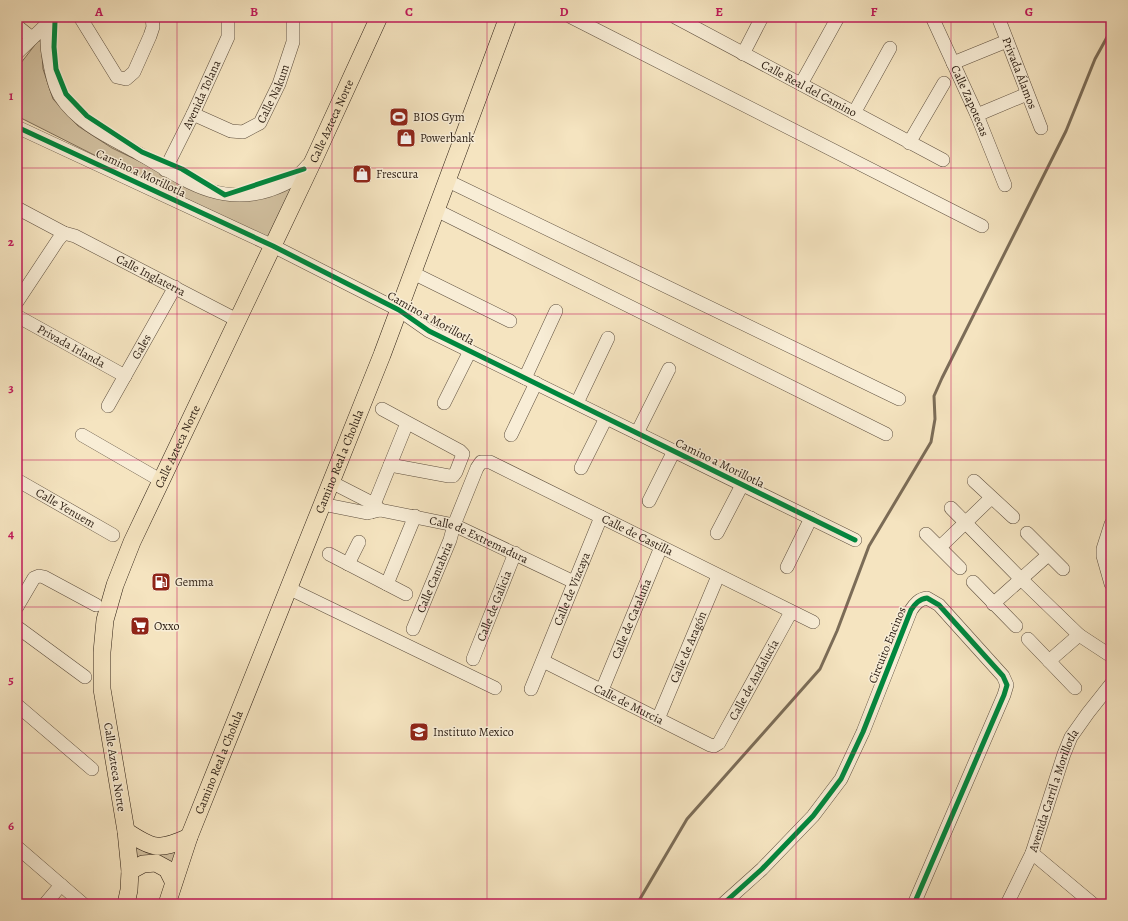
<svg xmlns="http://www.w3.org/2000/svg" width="1128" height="921" viewBox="0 0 1128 921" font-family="Alegreya,serif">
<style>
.green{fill:#d3c2a2;stroke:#7f705a}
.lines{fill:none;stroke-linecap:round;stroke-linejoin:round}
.stream{stroke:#7b6c57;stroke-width:3}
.minor-casing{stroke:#5e4f3e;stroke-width:14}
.major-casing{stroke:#2b1d12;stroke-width:18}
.minor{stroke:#f8edd6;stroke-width:13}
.major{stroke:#f5e4c0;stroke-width:17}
.cycleway-casing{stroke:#f8edd6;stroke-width:8}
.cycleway{stroke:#00873e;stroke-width:5}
.grid{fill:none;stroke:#c2185b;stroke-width:1;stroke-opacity:0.55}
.labels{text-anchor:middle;stroke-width:3;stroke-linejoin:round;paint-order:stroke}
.street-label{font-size:12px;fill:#2b1d12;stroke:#f8edd6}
.poi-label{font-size:12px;fill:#2b1d12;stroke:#f8edd6;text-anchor:start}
.neatline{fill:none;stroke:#c2185b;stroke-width:1.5}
.grid-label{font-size:13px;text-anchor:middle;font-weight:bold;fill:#c2185b}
</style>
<rect width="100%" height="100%" fill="#f5e4c0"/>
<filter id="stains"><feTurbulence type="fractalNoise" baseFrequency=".005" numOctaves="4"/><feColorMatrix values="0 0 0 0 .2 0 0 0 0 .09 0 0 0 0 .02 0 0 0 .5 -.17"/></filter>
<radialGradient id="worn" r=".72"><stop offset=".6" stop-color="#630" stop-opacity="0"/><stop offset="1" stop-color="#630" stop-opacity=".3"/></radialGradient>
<!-- green -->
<g class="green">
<polygon points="38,41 41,41 43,69 53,99 78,126 112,148 149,166 227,199 294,184 269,238 106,161 17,116 17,68"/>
<polygon points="132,844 178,849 173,866 134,862"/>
</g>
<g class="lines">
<!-- stream -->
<polyline class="stream" points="637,904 687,819 820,669 837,631 869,546 931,442 935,419 934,396 942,378 1066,131 1095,59 1111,30"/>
<defs>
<g id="minor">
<path d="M 52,17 C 46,29 46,46 49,59 C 51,71 54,86 60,96 C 78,124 111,138 138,153 C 182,178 218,207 270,190 C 287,184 296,179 308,165"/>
<polyline points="80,17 117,77 126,79 134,72 150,36 153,27 152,17"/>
<polyline points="571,17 982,226"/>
<path id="s1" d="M 675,17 L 943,160"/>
<path id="s2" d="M 932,17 L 977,115 L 1005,185"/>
<path id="s3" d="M 998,17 L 1041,128"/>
<polyline points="17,26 32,38"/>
<polyline points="17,53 50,21"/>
<polyline points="743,54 762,17"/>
<polyline points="953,63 1007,41"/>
<polyline points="801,84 837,19"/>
<polyline points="854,113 890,48"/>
<path id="s4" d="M 193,114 L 231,131 L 243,132 L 260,123 L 279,84 L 293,42 L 293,17"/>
<polyline points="977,115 1027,94"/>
<polyline points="17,127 273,246 399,310 429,331 855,540"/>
<polyline points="909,143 944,83"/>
<path id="s5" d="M 165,170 L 193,114 L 228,37 L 228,17"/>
<polyline points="446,180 899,399"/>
<path id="s6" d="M 17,208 L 64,233 L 75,236 L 237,320"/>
<polyline points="436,210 886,434"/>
<polyline points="413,273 510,321"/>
<polyline points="17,302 58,240 64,233"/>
<path id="s7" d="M 17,316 L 125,376"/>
<polyline points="525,378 556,311"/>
<polyline points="444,403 470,351"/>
<polyline points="577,403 608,338"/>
<path id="s8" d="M 108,406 L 175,287"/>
<polyline points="382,409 460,451 463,454 456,472 453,476 449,476 390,465"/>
<polyline points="637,433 669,369"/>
<polyline points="82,435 160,480"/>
<polyline points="511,435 536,383"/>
<polyline points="581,468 606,418"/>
<path id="s9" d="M 17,480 L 113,535"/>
<polyline points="974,481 1013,517"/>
<polyline points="331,482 374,504 380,510"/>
<polyline points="649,501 674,451"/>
<path id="s10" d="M 322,504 L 367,513 L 380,510 L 454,525 L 574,582"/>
<polyline points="951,508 1021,579 1079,635 1111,656"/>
<polyline points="371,512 407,423"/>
<polyline points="1111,524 1103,549 1103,556 1111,584"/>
<polyline points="717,533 742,485"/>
<polyline points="1027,533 1063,569"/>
<polyline points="926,534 960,568"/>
<polyline points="940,547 991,498"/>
<polyline points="329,554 406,594"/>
<polyline points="348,564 359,542"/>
<polyline points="787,567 811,518"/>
<polyline points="973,582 1016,626"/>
<polyline points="387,584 415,516"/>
<polyline points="288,588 495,688"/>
<polyline points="993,604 1048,555"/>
<polyline points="17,607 34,578 39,576 44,577 96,605"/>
<polyline points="17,627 85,677"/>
<path id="s11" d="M 413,629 L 450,540 L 454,525 L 477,468 L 481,462 L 490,462 L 813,622"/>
<polyline points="1028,639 1075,688"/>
<path id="s12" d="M 473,659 L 515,553"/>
<path id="s13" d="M 543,661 L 710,745 L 714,746 L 719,743 L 791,612"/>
<polyline points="1049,661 1079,635"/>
<path id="s14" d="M 531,689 L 601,517"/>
<path id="s15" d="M 602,690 L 661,547"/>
<polyline points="17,705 92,769"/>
<path id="s16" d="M 658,719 L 718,576"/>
<polyline points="17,847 83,904"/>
<polyline points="1032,853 1093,904"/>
<polyline points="45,904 61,885"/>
<path d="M 723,904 L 762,869 L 813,816 L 841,779 L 863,732 L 911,610 C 915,604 919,599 927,598 L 939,605 L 1003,676 L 1007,685 L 1004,695 L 914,904"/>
<path id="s17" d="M 1007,904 L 1032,853 L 1064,754 L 1071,737 L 1088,713 L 1111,684"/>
</g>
<g id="major">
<path d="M 126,831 C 153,849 159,851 189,837"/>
<polyline points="130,871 143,864 156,863 167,869 173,881"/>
<path id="s18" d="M 126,904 L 129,890 L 130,871 L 126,831 L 102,689 L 102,652 L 105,620 L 115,585 L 132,542 L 315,157 L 379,17"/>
<path id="s19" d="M 167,904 L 189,837 L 382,355 L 508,17"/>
</g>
</defs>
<!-- minor casing -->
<use href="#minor" class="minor-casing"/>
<!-- major casing -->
<use href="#major" class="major-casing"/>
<!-- minor -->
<use href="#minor" class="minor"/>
<!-- major -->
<use href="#major" class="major"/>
<defs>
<g id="cycleway">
<polyline points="60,17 55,21 54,47 56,69 66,94 87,116 142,152 182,169 225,195 304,169"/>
<polyline points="17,127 273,246 399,310 429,331 855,540"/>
<path d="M 723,904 L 762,869 L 813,816 L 841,779 L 863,732 L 911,610 C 915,604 919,599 927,598 L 939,605 L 1003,676 L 1007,685 L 1004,695 L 914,904"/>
</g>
</defs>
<!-- cycleway casing -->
<use href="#cycleway" class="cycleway-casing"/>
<!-- cycleway -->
<use href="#cycleway" class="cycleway"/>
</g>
<!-- grid -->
<path class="grid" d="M 177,17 L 177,904M 332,17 L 332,904M 487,17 L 487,904M 641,17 L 641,904M 796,17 L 796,904M 951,17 L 951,904M 17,168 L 1111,168M 17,314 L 1111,314M 17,460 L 1111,460M 17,607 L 1111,607M 17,753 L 1111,753"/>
<!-- icons -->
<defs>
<symbol id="stadium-square" viewBox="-11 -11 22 22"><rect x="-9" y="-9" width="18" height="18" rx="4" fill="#8f2418" stroke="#f8edd6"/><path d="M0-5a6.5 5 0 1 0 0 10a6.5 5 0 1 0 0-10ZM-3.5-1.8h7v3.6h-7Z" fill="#fff"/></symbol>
<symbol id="shop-square" viewBox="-11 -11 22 22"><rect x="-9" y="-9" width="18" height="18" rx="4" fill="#8f2418" stroke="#f8edd6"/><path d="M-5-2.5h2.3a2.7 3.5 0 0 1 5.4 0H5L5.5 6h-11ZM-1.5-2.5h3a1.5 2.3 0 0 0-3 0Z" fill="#fff"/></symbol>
<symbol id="fuel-square" viewBox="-11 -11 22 22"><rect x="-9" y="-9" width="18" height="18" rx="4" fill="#8f2418" stroke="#f8edd6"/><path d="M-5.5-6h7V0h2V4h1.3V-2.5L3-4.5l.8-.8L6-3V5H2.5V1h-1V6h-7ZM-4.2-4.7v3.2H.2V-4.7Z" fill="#fff"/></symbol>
<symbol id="supermarket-square" viewBox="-11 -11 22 22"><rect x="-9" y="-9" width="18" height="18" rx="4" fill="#8f2418" stroke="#f8edd6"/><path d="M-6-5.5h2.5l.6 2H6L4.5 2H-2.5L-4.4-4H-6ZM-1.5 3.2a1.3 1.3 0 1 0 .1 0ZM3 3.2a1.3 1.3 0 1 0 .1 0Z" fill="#fff"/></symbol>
<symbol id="school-square" viewBox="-11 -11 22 22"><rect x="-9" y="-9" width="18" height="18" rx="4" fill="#8f2418" stroke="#f8edd6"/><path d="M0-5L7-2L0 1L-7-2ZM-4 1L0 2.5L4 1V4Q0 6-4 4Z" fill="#fff"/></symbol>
</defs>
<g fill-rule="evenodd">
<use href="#stadium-square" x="388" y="106" width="22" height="22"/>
<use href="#shop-square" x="395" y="127" width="22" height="22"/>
<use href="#shop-square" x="351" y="163" width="22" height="22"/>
<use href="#fuel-square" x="150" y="571" width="22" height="22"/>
<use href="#supermarket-square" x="129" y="615" width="22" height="22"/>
<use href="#school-square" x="408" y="721" width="22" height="22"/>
</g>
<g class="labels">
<!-- street labels -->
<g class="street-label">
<text dy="4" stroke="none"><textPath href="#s3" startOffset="60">Privada Álamos</textPath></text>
<text dy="4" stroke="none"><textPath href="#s1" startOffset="152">Calle Real del Camino</textPath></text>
<text dy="4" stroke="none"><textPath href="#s4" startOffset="105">Calle Nakum</textPath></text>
<text dy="4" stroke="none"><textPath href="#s5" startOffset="84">Avenida Tolana</textPath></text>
<text dy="4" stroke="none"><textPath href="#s2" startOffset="92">Calle Zapotecas</textPath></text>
<text dy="4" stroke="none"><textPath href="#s18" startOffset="835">Calle Azteca Norte</textPath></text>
<text transform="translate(141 173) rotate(25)" y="4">Camino a Morillotla</text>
<text dy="4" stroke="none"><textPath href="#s6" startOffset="150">Calle Inglaterra</textPath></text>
<text transform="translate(431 318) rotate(29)" y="4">Camino a Morillotla</text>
<text dy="4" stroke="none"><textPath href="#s7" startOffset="62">Privada Irlanda</textPath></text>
<text dy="4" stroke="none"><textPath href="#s8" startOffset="68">Gales</textPath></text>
<text dy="4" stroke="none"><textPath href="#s18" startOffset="475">Calle Azteca Norte</textPath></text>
<text dy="4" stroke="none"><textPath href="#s19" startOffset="475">Camino Real a Cholula</textPath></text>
<text transform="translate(720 463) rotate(26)" y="4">Camino a Morillotla</text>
<text dy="4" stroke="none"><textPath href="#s9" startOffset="56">Calle Yenuem</textPath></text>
<text dy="4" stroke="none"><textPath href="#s11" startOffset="354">Calle de Castilla</textPath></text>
<text dy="4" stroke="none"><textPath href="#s10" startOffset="163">Calle de Extremadura</textPath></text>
<text dy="4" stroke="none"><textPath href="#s11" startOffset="56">Calle Cantabria</textPath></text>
<text dy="4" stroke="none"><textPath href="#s14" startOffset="108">Calle de Vizcaya</textPath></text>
<text dy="4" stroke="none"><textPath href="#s12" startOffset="57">Calle de Galicia</textPath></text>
<text dy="4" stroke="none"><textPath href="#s15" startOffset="77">Calle de Cataluña</textPath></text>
<text transform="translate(887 645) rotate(-68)" y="4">Circuito Encinos</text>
<text dy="4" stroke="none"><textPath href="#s16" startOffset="78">Calle de Aragón</textPath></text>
<text dy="4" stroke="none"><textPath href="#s13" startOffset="269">Calle de Andalucía</textPath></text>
<text dy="4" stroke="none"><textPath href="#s13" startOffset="96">Calle de Murcia</textPath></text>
<text dy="4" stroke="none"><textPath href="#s19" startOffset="151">Camino Real a Cholula</textPath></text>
<text transform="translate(115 767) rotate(81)" y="4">Calle Azteca Norte</text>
<text dy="4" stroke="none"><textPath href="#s17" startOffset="123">Avenida Carril a Morillotla</textPath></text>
</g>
<!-- poi labels -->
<g class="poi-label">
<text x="413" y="121">BIOS Gym</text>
<text x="420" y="142">Powerbank</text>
<text x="376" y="178">Frescura</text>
<text x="175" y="586">Gemma</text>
<text x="154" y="630">Oxxo</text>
<text x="433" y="736">Instituto Mexico</text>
</g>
</g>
<!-- margin -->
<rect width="1128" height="921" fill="none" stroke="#f5e4c0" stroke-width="44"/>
<rect x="22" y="22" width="1084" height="877" class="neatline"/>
<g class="grid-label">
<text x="99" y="16">A</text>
<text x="254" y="16">B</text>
<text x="409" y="16">C</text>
<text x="564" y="16">D</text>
<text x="719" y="16">E</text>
<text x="874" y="16">F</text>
<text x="1029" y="16">G</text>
<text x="11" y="100">1</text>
<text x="11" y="246">2</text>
<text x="11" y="392">3</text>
<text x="11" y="538">4</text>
<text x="11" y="684">5</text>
<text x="11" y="830">6</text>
</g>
<rect width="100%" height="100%" filter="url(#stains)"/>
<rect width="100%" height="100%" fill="url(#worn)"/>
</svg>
